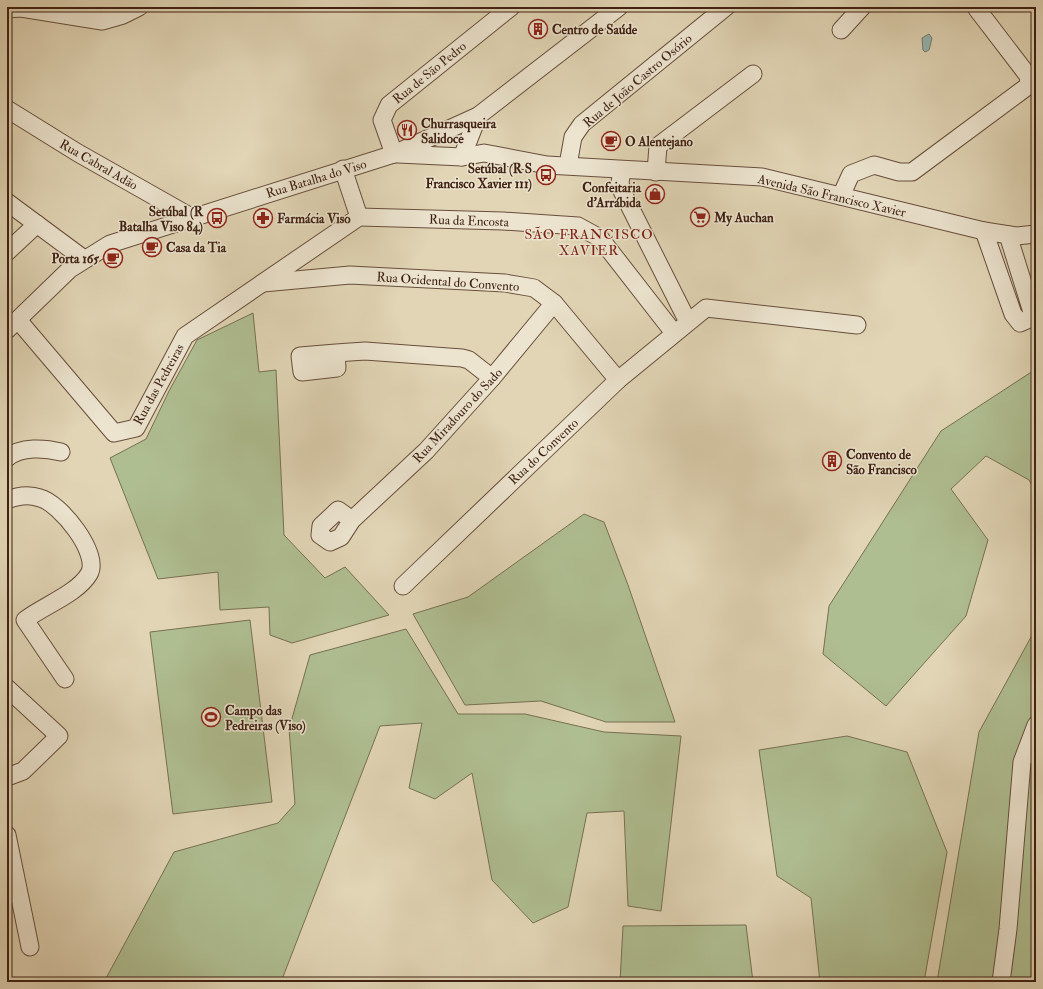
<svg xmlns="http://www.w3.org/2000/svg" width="1043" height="989" viewBox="0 0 1043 989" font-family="'IM FELL Double Pica',serif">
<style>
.green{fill:#afbe91;stroke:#777052}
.water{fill:#95b8b3;stroke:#737c73}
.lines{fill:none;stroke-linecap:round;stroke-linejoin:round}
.minor-casing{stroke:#684e3c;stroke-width:19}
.minor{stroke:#ece4cf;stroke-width:17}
.labels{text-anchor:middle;stroke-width:3;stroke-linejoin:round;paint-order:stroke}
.poi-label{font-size:13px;font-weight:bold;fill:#3f2113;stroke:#ece4cf;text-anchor:start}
.street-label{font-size:13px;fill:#3f2113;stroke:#ece4cf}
.neighbourhood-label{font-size:14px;letter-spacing:1px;fill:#7a1f14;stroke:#ece4cf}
</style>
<rect width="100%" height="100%" fill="#e1d5b5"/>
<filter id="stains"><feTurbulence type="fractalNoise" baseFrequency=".005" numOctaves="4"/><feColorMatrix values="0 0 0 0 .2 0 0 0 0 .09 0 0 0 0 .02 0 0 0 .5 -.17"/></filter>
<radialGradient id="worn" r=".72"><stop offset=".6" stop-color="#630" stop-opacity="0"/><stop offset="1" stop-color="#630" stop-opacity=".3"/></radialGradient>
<!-- green -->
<g class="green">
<polygon points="253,313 259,372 276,370 284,535 325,578 345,567 389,615 292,643 270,635 269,607 220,610 218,572 158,579 110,458 146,439 169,391 197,340"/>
<polygon points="1036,369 1036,493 1029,480 986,456 951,489 988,540 966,616 886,706 823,654 829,606 941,431"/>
<polygon points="584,514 604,522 628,585 675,722 606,722 541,701 465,705 413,614 468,597"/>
<polygon points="250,620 272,802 173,814 150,632"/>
<polygon points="1036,628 1036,982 937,982 979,732"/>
<polygon points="406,629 458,714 525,714 604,732 681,736 661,911 628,906 624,811 587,813 568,907 533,923 492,880 472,773 435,799 409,788 422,723 380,726 281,982 104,982 174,852 278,823 295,804 289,729 310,655"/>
<polygon points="847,736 907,752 947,852 924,982 820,982 811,898 777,876 759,750"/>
<polygon points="746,925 753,982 620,982 623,926"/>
</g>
<!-- water -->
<polygon class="water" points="929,34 932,38 929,50 925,52 923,50 922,38"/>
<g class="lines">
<defs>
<g id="minor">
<polyline points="7,9 21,8 102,21 123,15 139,7"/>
<polyline points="841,30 862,7"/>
<polyline points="7,109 78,153 191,217"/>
<polyline points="394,154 382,120 389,105 511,7"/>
<polyline points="398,154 462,157 484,153 547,165 762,177 984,231 1016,236 1036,234"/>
<polyline points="462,157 478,116"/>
<polyline points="568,165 573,137 582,124 726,7"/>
<polyline points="622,170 620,183 622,191 688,322"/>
<polyline points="656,172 658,146 753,74"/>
<polyline points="841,196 851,174 874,165 899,172 912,172 1028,86 1029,77 977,9"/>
<polyline points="7,202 84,259"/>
<polyline points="359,217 503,221 578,226 600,238 674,333"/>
<polyline points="984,231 1013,314 1020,323 1029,319 1032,312 1008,235"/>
<polyline points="7,252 37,224"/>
<polyline points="263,283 350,275 505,283 534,288 554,303 618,380"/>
<polyline points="18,320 114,433 136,428 185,336 359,217 343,169"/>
<polyline points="7,330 70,269 110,244 394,154 478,116 619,7"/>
<polyline points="336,353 300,356 302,372 337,368 336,353 365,351 462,358 469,360 492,378"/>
<path d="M 7,458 C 21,446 45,448 61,452"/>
<path d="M 7,500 C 17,496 29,494 40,498 C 60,503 101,554 89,574 C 77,594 43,606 25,620 L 65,679"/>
<polyline points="352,520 338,510 321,526 320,535 330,542 341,537 352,520 426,451 492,378 554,303"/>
<polyline points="403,586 618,380 706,308 857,325"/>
<polyline points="7,688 59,736 23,771 7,777"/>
<polyline points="7,835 30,947"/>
<polyline points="1001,982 1008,929 1022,762 1036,725"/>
</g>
</defs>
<!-- minor casing -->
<use href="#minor" class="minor-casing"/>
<!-- minor -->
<use href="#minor" class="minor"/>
</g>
<!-- icons -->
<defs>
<symbol id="building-ring" viewBox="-11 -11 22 22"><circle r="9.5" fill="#ece4cf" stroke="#8f2418" stroke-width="1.5"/><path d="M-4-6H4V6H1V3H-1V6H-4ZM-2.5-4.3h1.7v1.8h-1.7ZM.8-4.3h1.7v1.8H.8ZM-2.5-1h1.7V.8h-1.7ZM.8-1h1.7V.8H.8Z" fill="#8f2418"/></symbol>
<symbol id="restaurant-ring" viewBox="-11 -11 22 22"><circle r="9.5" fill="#ece4cf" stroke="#8f2418" stroke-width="1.5"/><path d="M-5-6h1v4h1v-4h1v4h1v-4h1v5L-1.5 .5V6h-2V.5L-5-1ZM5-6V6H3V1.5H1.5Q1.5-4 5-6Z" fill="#8f2418"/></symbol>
<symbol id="cafe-ring" viewBox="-11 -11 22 22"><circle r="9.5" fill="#ece4cf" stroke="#8f2418" stroke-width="1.5"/><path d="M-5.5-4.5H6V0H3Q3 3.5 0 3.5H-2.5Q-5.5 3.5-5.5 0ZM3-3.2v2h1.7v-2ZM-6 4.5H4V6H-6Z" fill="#8f2418"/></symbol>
<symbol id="bus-ring" viewBox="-11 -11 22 22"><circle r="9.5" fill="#ece4cf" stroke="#8f2418" stroke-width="1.5"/><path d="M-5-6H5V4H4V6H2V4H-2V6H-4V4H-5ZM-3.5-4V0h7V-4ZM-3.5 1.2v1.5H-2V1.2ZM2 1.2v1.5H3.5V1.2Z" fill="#8f2418"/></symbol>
<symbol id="shop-ring" viewBox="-11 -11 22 22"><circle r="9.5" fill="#ece4cf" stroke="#8f2418" stroke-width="1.5"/><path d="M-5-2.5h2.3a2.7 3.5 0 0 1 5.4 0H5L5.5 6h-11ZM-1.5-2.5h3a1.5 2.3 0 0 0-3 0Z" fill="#8f2418"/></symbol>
<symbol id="supermarket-ring" viewBox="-11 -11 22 22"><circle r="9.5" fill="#ece4cf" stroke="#8f2418" stroke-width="1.5"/><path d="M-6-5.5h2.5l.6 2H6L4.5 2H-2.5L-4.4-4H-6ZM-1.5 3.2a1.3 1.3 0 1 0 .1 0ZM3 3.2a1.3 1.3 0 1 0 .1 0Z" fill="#8f2418"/></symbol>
<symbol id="pharmacy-ring" viewBox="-11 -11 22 22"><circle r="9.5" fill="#ece4cf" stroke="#8f2418" stroke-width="1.5"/><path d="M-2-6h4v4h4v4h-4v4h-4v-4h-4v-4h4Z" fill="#8f2418"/></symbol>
<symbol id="stadium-ring" viewBox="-11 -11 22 22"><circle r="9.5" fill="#ece4cf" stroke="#8f2418" stroke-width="1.5"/><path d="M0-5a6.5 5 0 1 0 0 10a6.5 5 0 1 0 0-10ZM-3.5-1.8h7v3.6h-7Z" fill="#8f2418"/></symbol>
</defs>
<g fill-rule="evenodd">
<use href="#building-ring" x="527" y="18" width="22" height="22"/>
<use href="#restaurant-ring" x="396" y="119" width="22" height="22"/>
<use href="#cafe-ring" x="600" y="130" width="22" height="22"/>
<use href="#bus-ring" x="535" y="164" width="22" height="22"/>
<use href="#shop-ring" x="644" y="183" width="22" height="22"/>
<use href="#supermarket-ring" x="689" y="206" width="22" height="22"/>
<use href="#bus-ring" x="206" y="207" width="22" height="22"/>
<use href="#pharmacy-ring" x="252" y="207" width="22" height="22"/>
<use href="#cafe-ring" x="141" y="236" width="22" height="22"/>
<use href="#cafe-ring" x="102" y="247" width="22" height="22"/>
<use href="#building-ring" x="821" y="450" width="22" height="22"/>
<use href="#stadium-ring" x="200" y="706" width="22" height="22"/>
</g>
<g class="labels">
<!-- poi labels -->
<g class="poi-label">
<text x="552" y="34">Centro de Saúde</text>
<text x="421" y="128">Churrasqueira<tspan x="421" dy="15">Salidoce</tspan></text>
<text x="625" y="146">O Alentejano</text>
<text x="532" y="173" text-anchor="end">Setúbal (R S<tspan x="532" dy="15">Francisco Xavier 111)</tspan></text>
<text x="641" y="192" text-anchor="end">Confeitaria<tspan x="641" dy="15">d'Arrábida</tspan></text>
<text x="203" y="216" text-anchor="end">Setúbal (R<tspan x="203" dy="15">Batalha Viso 84)</tspan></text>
<text x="714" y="222">My Auchan</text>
<text x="277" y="223">Farmácia Viso</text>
<text x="166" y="252">Casa da Tia</text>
<text x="99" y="263" text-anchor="end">Porta 165</text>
<text x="846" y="459">Convento de<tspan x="846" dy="15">São Francisco</tspan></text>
<text x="225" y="715">Campo das<tspan x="225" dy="15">Pedreiras (Viso)</tspan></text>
</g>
<!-- street labels -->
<g class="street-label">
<text transform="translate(429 72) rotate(-39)" y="5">Rua de São Pedro</text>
<text transform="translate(637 80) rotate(-40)" y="5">Rua de João Castro Osório</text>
<text transform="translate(99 164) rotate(30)" y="5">Rua Cabral Adão</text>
<text transform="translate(316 178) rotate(-17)" y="5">Rua Batalha do Viso</text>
<text transform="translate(832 195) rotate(13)" y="5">Avenida São Francisco Xavier</text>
<text transform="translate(469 220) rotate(2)" y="5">Rua da Encosta</text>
<text transform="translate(448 281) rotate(4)" y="5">Rua Ocidental do Convento</text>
<text transform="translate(158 384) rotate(-61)" y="5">Rua das Pedreiras</text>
<text transform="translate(457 415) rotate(-47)" y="5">Rua Miradouro do Sado</text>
<text transform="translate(543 451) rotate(-43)" y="5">Rua do Convento</text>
</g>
<!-- neighbourhood labels -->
<g class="neighbourhood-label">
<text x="589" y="239">SÃO FRANCISCO<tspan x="589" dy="16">XAVIER</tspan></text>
</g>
</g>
<!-- margin -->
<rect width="1043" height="989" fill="none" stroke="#e1d5b5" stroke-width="24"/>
<rect x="8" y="8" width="1027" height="973" fill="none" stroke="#3f2113" stroke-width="2"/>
<rect x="12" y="12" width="1019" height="965" fill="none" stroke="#3f2113"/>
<rect width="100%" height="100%" filter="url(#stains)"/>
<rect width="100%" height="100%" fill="url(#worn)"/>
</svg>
